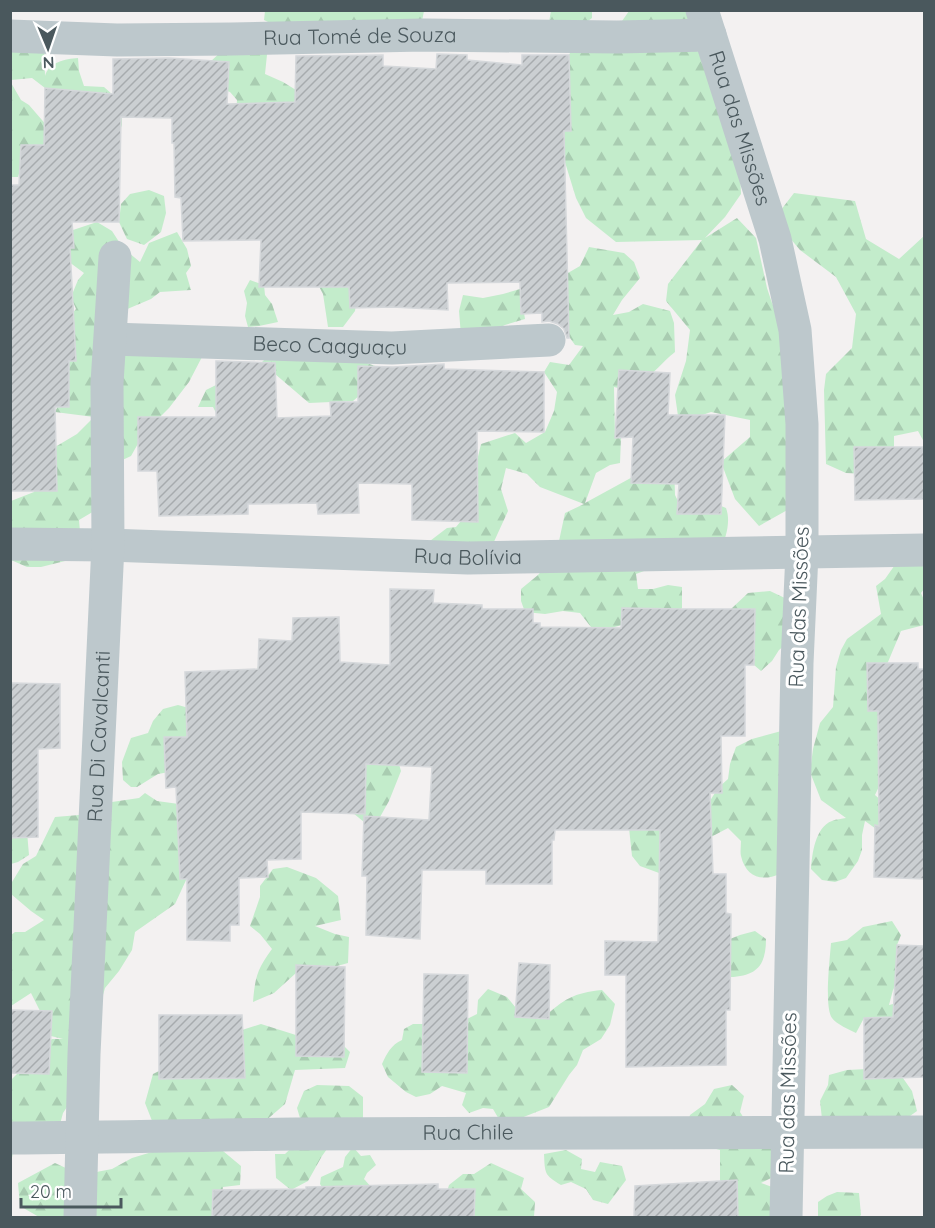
<svg xmlns="http://www.w3.org/2000/svg" width="935" height="1228" viewBox="0 0 935 1228" font-family="Quicksand,sans-serif">
<style>
.forest{fill:url(#forest-firs)}
.building{fill:url(#building-hatch);stroke:#d5d8db;stroke-width:1.5}
.lines{fill:none;stroke-linecap:round;stroke-linejoin:round}
.minor{stroke:#bdc8cc;stroke-width:33}
.labels{text-anchor:middle;stroke-width:6;stroke-linejoin:round;paint-order:stroke}
.street-label{font-size:21px;fill:#4a585d;stroke:#fff}
</style>
<defs>
<pattern id="forest-firs" width="22" height="20" patternUnits="userSpaceOnUse" patternTransform="scale(1.5)"><rect width="22" height="20" fill="#c3eccb"/><path d="M5 1l3.5 6h-7zM16 11l3.5 6h-7z" fill="#a9ccb1"/></pattern>
<pattern id="building-hatch" width="6" height="6" patternUnits="userSpaceOnUse" patternTransform="scale(1.5)"><rect width="6" height="6" fill="#cbcfd2"/><path d="M-1 1l2-2M0 6l6-6M5 7l2-2" fill="none" stroke="#a7abae"/></pattern>
</defs>
<rect width="100%" height="100%" fill="#f3f1f1"/>
<!-- forest -->
<g class="forest">
<polygon points="265,11 424,11 422,21 294,35 264,20"/>
<polygon points="551,11 592,11 592,18 584,24 549,22"/>
<polygon points="629,11 698,11 702,21 620,24"/>
<path d="M 44,38 L 45,76 C 49,62 65,59 78,58 L 79,71 L 84,86 L 104,87 L 113,95 L 122,112 L 122,125 L 117,138 L 49,104 L 45,97 L 45,88 L 32,78 L 11,80 L 10,49 Z"/>
<polygon points="651,38 710,55 740,172 741,194 725,217 705,238 737,218 756,238 767,288 772,303 781,322 798,504 759,526 735,499 721,462 750,437 750,420 711,412 679,423 675,395 686,361 690,330 666,301 668,284 702,240 616,242 586,218 576,198 564,159 560,128 565,61 579,39"/>
<polygon points="268,45 265,74 283,82 304,95 296,119 236,115 237,100 230,92 213,86 210,62 223,50"/>
<path d="M 10,81 L 21,100 L 29,105 L 48,127 C 45,148 43,150 24,158 L 18,177 L 11,177 Z"/>
<polygon points="149,190 164,196 166,213 161,232 144,245 127,239 119,222 121,204 130,194"/>
<polygon points="794,193 855,201 866,239 899,259 924,236 924,442 918,431 894,436 894,453 869,474 846,473 826,464 824,390 826,374 852,348 856,314 836,277 800,250 774,219"/>
<polygon points="97,222 112,231 123,248 140,262 149,243 177,232 187,249 191,266 186,273 191,290 160,292 151,299 125,310 122,326 203,355 189,382 169,408 144,433 131,456 114,464 106,504 79,520 81,543 65,561 41,567 27,567 11,560 11,501 34,492 40,462 50,450 77,434 94,417 55,412 67,387 66,321 76,309 71,297 78,280 84,273 65,259 67,232"/>
<path d="M 589,247 L 624,253 L 634,262 L 640,278 L 622,300 L 613,315 L 629,312 L 643,304 L 670,311 L 674,323 L 675,352 C 663,361 642,387 629,389 C 624,389 618,388 614,387 L 615,438 L 621,438 L 620,463 L 610,465 L 596,473 L 585,503 L 638,474 L 674,463 L 675,495 L 681,507 L 709,501 L 726,508 C 731,521 726,537 721,550 L 652,568 L 636,574 L 638,589 L 653,589 L 668,585 L 682,587 L 682,608 L 677,613 L 636,621 L 611,628 L 591,627 L 580,613 L 563,611 L 545,614 L 525,612 L 521,601 L 521,589 L 538,575 L 556,555 L 565,513 L 584,504 L 540,487 L 527,474 L 506,468 L 501,489 L 508,511 L 492,546 L 426,544 L 447,528 L 456,527 L 474,505 L 478,484 L 477,461 L 481,444 L 515,433 L 526,443 L 545,432 L 554,411 L 557,392 L 544,372 L 550,362 L 569,365 L 583,346 L 575,345 L 558,321 L 561,277 L 580,266 Z"/>
<polygon points="362,261 355,311 343,327 328,327 323,294 314,277"/>
<polygon points="250,280 264,285 265,295 272,304 278,322 259,326 248,327 245,316 247,303 244,291"/>
<polygon points="520,289 525,319 505,325 486,334 461,336 459,311 463,295 483,298 503,294"/>
<polygon points="277,348 358,360 381,368 366,390 353,401 309,403 275,374 262,362"/>
<polygon points="218,384 226,432 213,407 198,407 206,390"/>
<path d="M 913,553 L 924,567 L 924,589 L 921,593 L 924,600 L 924,625 L 901,631 L 888,662 L 877,681 L 897,731 L 924,731 L 924,744 L 891,738 L 883,742 L 878,752 C 885,772 884,776 875,795 L 883,802 L 879,831 L 865,821 L 862,835 L 862,850 L 858,861 L 846,878 L 835,882 L 822,880 L 811,869 C 812,855 815,827 832,821 C 836,819 842,819 846,818 L 821,800 L 810,772 L 813,749 L 820,723 L 833,707 L 836,667 L 841,650 L 847,639 L 881,614 L 876,586 L 885,579 L 897,562 Z"/>
<polygon points="770,591 789,600 791,640 779,650 772,661 761,671 754,665 736,656 740,627 731,609 748,593"/>
<polygon points="258,666 281,672 169,772 158,774 137,787 131,787 123,780 122,762 131,738 148,733 153,721 163,709 178,705 196,710 254,689"/>
<path d="M 785,730 L 780,874 C 761,882 746,877 741,856 C 740,852 741,846 741,841 L 728,828 L 711,837 L 708,804 L 718,788 L 728,779 L 730,764 L 736,747 L 752,739 Z"/>
<polygon points="366,760 398,761 401,771 389,801 380,817 364,822 353,813"/>
<polygon points="145,793 157,801 186,805 187,878 175,904 135,932 132,950 119,971 105,988 101,1002 102,1022 89,1039 73,1098 63,1113 59,1128 15,1144 11,1162 11,1080 52,1039 63,1039 51,1036 41,1024 40,1011 31,993 11,1006 11,935 15,932 25,932 44,920 31,911 11,894 12,882 23,864 36,856 55,817 91,814 112,802 139,798"/>
<polygon points="11,826 27,832 29,855 18,862 11,864"/>
<polygon points="629,828 663,829 666,861 659,873 640,866 632,856"/>
<path d="M 287,867 L 316,878 L 338,896 L 341,920 L 315,926 L 335,934 L 349,937 L 348,963 L 337,966 L 296,973 L 274,993 L 253,1002 C 255,978 257,969 272,949 L 260,934 L 250,926 L 260,897 L 260,886 L 273,869 Z"/>
<path d="M 892,921 L 901,935 L 897,945 L 900,976 L 893,990 L 889,1005 L 901,1002 L 920,989 L 924,990 L 924,1027 L 900,1028 L 874,1025 L 864,1018 L 856,1033 C 850,1030 836,1024 832,1018 C 824,1007 830,958 831,943 L 847,940 L 863,927 Z"/>
<path d="M 755,931 L 766,939 C 766,965 757,976 730,977 L 730,939 L 740,935 Z"/>
<path d="M 488,989 L 507,997 L 516,1008 L 542,1019 C 564,999 573,993 602,990 L 615,1004 L 610,1025 L 601,1039 L 583,1050 L 577,1065 L 569,1075 L 549,1107 L 521,1118 L 500,1121 L 493,1109 L 483,1108 L 469,1113 L 462,1105 L 466,1093 L 442,1086 L 430,1094 L 416,1097 L 406,1092 L 388,1077 L 382,1064 C 387,1053 391,1045 402,1040 L 404,1029 L 413,1024 L 423,1024 L 467,1019 L 477,1014 L 478,1000 Z"/>
<polygon points="261,1024 299,1036 339,1041 350,1052 345,1068 295,1070 285,1104 263,1123 223,1151 241,1166 240,1185 223,1187 219,1215 221,1217 39,1217 20,1206 18,1183 55,1163 81,1175 112,1169 132,1158 152,1152 158,1136 145,1103 153,1074 239,1031"/>
<polygon points="867,1069 898,1071 912,1091 917,1111 903,1121 822,1119 820,1101 828,1085 829,1075 847,1070"/>
<polygon points="317,1085 349,1086 363,1097 363,1118 337,1135 322,1156 308,1181 291,1190 276,1178 275,1154 285,1154 305,1135 297,1108 304,1091"/>
<path d="M 732,1085 L 744,1096 L 740,1112 C 750,1129 764,1143 780,1155 L 771,1178 L 761,1183 L 772,1187 L 779,1217 L 719,1217 L 725,1191 L 720,1180 L 720,1150 L 697,1144 L 687,1125 L 690,1115 L 705,1104 L 714,1089 Z"/>
<polygon points="353,1147 361,1156 370,1155 376,1165 367,1173 364,1179 372,1188 324,1190 320,1184 321,1177 343,1167 345,1157"/>
<path d="M 566,1150 L 582,1159 L 581,1169 L 595,1172 L 600,1162 L 622,1166 L 626,1180 L 608,1204 L 593,1200 L 586,1189 L 571,1182 L 561,1185 C 544,1175 545,1173 544,1154 Z"/>
<polygon points="491,1163 524,1178 521,1189 535,1202 534,1217 441,1218 445,1198 449,1185 463,1174 474,1174"/>
<polygon points="837,1192 859,1193 861,1215 859,1217 818,1217 818,1202 827,1196"/>
</g>
<!-- building -->
<g class="building">
<polygon points="437,54 467,55 467,60 522,65 522,55 569,55 571,131 564,131 569,338 567,338 564,329 558,324 549,321 542,322 542,313 521,314 520,282 447,283 448,310 393,307 350,308 349,287 259,287 261,240 183,241 181,198 175,197 174,143 172,143 172,118 121,117 119,222 72,222 74,248 70,248 76,361 69,361 69,407 55,407 57,491 10,491 10,185 19,185 21,145 44,145 45,88 113,94 113,59 169,58 229,62 227,104 295,102 296,56 383,55 383,66 436,69"/>
<polygon points="216,361 275,363 277,418 331,416 330,402 358,402 358,366 393,367 444,364 444,369 544,372 544,432 477,431 478,522 412,520 412,484 358,483 359,513 318,514 317,503 248,504 248,514 159,516 157,471 138,471 138,417 216,417"/>
<polygon points="619,370 670,373 668,415 725,415 721,514 677,514 679,484 631,483 633,437 615,438"/>
<polygon points="854,447 924,447 924,499 855,500"/>
<polygon points="390,589 434,590 433,603 482,605 482,609 533,609 533,623 540,623 540,627 621,628 622,608 682,609 755,609 754,665 745,665 745,736 721,736 722,793 710,793 713,874 726,874 726,913 731,914 730,1010 726,1010 726,1065 626,1067 626,975 605,975 605,941 658,942 660,830 555,830 554,840 552,840 552,884 486,884 486,870 422,870 420,939 366,935 367,876 362,876 364,816 429,820 432,767 366,764 365,814 301,812 301,859 267,860 268,877 239,878 239,925 230,925 230,941 187,940 187,879 180,879 176,787 166,788 164,737 187,737 185,672 258,669 259,639 292,641 293,618 339,617 340,662 390,665"/>
<polygon points="867,663 918,663 918,669 924,669 924,879 874,877 875,825 879,826 878,711 868,711"/>
<polygon points="10,683 60,684 60,748 38,749 38,837 10,838"/>
<polygon points="897,945 924,946 924,1077 864,1079 864,1018 893,1017"/>
<polygon points="519,963 550,965 549,1019 515,1017"/>
<polygon points="296,965 345,967 344,1057 296,1056"/>
<polygon points="424,974 468,975 467,1073 422,1072"/>
<polygon points="10,1010 52,1011 49,1074 10,1073"/>
<polygon points="159,1015 242,1015 245,1078 159,1079"/>
<polygon points="737,1180 738,1218 634,1218 635,1186"/>
<polygon points="438,1184 438,1189 475,1189 474,1218 212,1218 213,1190 306,1189 306,1187"/>
</g>
<g class="lines">
<!-- minor -->
<g class="minor">
<path id="s1" d="M 702,10 L 775,239 L 795,330 L 802,424 L 802,553 L 797,663 L 786,1218"/>
<path id="s2" d="M 10,36 L 117,40 L 232,39 L 424,35 L 617,37 L 710,35"/>
<path id="s3" d="M 111,339 L 392,348 L 549,340"/>
<path id="s4" d="M 10,544 L 108,545 L 468,558 L 924,550"/>
<path id="s5" d="M 10,1138 C 105,1138 200,1135 295,1134 C 505,1132 715,1131 924,1132"/>
<path id="s6" d="M 80,1218 L 84,1054 L 108,545 L 107,383 L 115,257"/>
</g>
</g>
<g class="labels">
<!-- street labels -->
<g class="street-label">
<text dy="7" stroke="none"><textPath href="#s2" startOffset="350">Rua Tomé de Souza</textPath></text>
<text dy="7" stroke="none"><textPath href="#s1" startOffset="124">Rua das Missões</textPath></text>
<text dy="7" stroke="none"><textPath href="#s3" startOffset="219">Beco Caaguaçu</textPath></text>
<text dy="7" stroke="none"><textPath href="#s4" startOffset="458">Rua Bolívia</textPath></text>
<text transform="translate(799 607) rotate(-88)" y="7">Rua das Missões</text>
<text dy="7" stroke="none"><textPath href="#s6" startOffset="482">Rua Di Cavalcanti</textPath></text>
<text transform="translate(788 1093) rotate(-89)" y="7">Rua das Missões</text>
<text dy="7" stroke="none"><textPath href="#s5" startOffset="458">Rua Chile</textPath></text>
</g>
</g>
<!-- border -->
<rect width="935" height="1228" fill="none" stroke="#4a585d" stroke-width="24"/>
<!-- north arrow -->
<g transform="translate(48 48) rotate(178)" stroke="#ffffff" stroke-width="4.5" paint-order="stroke">
<path d="M0-4.5L10 22L0 15L-10 22Z" fill="#4a585d"/>
<text y="-9" font-size="16" font-weight="bold" text-anchor="middle" fill="#4a585d">N</text>
</g>
<!-- scale -->
<path d="M21 1198v9h100v-9" fill="none" stroke="#4a585d" stroke-width="3"/>
<text x="30" y="1198" font-size="18" fill="#4a585d" stroke="#ffffff" stroke-width="4.5" paint-order="stroke">20 m</text>
</svg>
